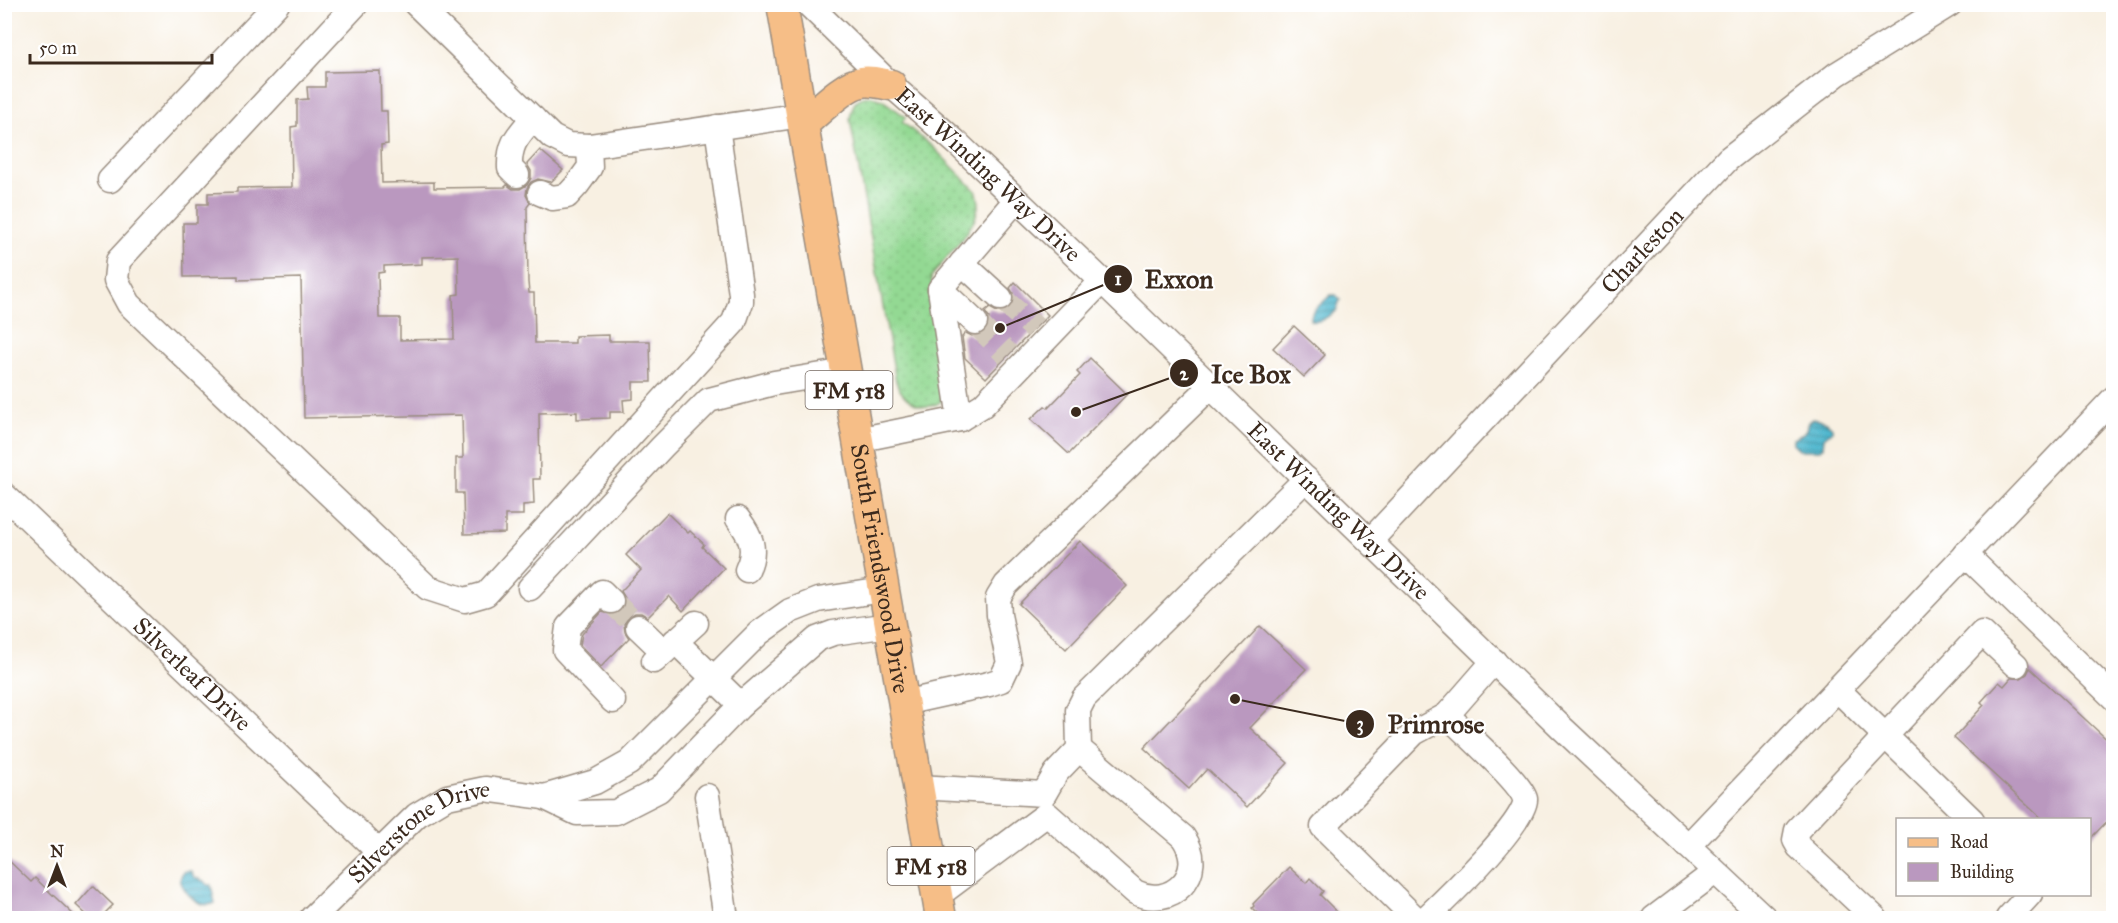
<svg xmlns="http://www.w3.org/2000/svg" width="2118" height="923" viewBox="0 0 2118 923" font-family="'IM FELL Great Primer',serif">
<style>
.grass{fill:url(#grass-dots);stroke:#678258;stroke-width:1.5}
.water{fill:url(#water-rules);stroke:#467176;stroke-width:1.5}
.building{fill:#ba98bf;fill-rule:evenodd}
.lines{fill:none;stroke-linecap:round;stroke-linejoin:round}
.minor-tunnel{stroke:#d2c8bb;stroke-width:24;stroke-dasharray:24 12;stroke-linecap:butt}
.minor-casing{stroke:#9a8d80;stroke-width:27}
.major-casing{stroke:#9a8d80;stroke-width:33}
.minor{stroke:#fff;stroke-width:24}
.major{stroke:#f6be87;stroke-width:30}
.labels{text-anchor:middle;stroke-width:4.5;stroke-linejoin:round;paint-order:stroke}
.shield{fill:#fff;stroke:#766a62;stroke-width:1.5}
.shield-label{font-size:22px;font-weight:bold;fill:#3b2a1e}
.street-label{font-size:24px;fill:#3b2a1e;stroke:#fff}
.leader{fill:none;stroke:#3b2a1e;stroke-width:2}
.callout-dot{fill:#3b2a1e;stroke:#fff;stroke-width:2}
.mark-label{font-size:18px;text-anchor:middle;font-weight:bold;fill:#fff}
.callout-label{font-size:26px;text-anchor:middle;font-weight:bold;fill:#3b2a1e;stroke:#fff;stroke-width:4.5;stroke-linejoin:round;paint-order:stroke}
</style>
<defs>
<pattern id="grass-dots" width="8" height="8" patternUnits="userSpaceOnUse" patternTransform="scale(1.5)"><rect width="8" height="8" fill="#93d993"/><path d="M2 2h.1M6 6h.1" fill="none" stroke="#80ba7e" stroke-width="1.8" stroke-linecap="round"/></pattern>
<pattern id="water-rules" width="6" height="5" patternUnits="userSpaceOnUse" patternTransform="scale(1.5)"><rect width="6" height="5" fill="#51b8cf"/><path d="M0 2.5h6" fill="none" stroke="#4496a7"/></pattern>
</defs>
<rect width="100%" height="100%" fill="#fff"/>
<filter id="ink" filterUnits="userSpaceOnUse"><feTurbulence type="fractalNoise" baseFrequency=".0167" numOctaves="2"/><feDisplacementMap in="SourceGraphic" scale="12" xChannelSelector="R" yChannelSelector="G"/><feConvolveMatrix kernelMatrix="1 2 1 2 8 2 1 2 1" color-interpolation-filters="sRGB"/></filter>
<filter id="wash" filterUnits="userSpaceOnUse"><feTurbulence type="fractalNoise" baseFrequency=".008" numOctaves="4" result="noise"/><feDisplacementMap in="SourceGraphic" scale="24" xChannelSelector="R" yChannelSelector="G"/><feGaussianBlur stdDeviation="1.35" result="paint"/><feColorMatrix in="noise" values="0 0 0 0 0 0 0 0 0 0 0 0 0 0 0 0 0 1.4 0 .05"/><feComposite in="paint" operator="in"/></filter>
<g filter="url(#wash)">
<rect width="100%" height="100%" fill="#f8f0e2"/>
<!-- grass -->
<path class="grass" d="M 871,96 L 882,100 L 906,117 L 902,122 L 933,147 L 977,192 L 979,203 L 975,219 L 966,234 L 931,277 L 945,398 C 927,416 902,402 896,381 L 850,119 C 853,104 854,97 871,96 Z"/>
<!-- water -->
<g class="water">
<path d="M 1331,295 L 1336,295 L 1340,300 L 1336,311 C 1328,316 1319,325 1310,320 L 1313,311 Z"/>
<path d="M 1813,419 L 1827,422 L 1832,427 L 1832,431 L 1824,438 L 1823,447 L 1820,450 L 1799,450 L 1793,444 L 1793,439 C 1802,435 1806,433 1808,423 Z"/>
<path d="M 185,871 L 191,871 L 194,877 L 204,881 L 207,885 L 211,885 L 215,903 C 200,910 185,894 180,880 L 182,874 Z"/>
</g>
<g id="blocks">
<!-- building -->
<g class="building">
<path d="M 380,71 L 381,111 L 387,111 L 388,144 L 381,145 L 382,183 L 434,182 L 434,188 L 505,187 L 507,185 L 513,189 L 520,189 L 527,185 L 531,178 L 531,171 L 527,164 L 540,150 L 563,170 L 551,182 L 538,179 L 531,182 L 527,188 L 526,195 L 530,203 L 527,207 L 528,282 L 529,293 L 534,293 L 535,343 L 575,343 L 575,336 L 609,335 L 609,341 L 650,341 L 651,382 L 633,382 L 633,399 L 623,400 L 624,412 L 610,412 L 610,418 L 577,419 L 577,412 L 539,413 L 540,479 L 533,479 L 534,504 L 523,505 L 523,515 L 505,515 L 505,533 L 464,534 L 463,493 L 456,493 L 456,458 L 463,458 L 462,415 L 304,418 L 301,278 L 238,280 L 238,276 L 184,277 L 183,223 L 197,223 L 197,204 L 208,204 L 208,193 L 237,192 L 237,188 L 292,187 L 291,127 L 297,126 L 297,100 L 308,99 L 307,87 L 325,87 L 325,72 ZM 458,256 L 459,294 L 453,295 L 454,339 L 400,340 L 400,318 L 379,318 L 378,273 L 384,272 L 384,266 L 422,264 L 422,257 Z"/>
<polygon points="1015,282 1048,315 986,378 965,358 962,337 966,333 972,336 980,335 985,332 989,325 989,318 985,312 990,308 997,312 1005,311 1010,308 1014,301 1013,293 1010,288"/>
<polygon points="1294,326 1325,355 1304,377 1273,348"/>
<polygon points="1090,358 1127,394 1069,454 1031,419 1045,406 1048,408 1080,375 1077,372"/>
<polygon points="667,513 688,533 690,531 704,544 702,547 724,568 683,611 669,596 648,617 641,613 635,613 628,617 624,624 625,632 629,638 601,667 580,645 582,634 602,612 614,615 621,611 625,605 625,598 621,591 641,570 626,555"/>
<polygon points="1080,541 1127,586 1066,649 1019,604"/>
<polygon points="1260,626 1306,669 1250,728 1288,763 1247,807 1207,769 1189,789 1144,748"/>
<polygon points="2030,668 2114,746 2114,814 2090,839 2090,819 2042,819 1954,738 1984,705 1981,702 1999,682 2004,686 2011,678 2021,678 2027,674"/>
<polygon points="4,856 31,882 35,878 77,918 14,918 4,909"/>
<polygon points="1289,867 1306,883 1310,878 1323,891 1320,895 1343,918 1262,918 1252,908 1254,906 1253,904"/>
<polygon points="93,886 113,905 100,918 90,918 76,905"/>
</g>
</g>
</g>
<g filter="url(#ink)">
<use href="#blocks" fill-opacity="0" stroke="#9a8d80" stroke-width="1.5"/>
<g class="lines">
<!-- minor-tunnel -->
<g class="minor-tunnel">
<polyline points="1000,298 1035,328"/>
<polyline points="975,322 1008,355"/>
<polyline points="611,601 638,627"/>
</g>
<defs>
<g id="minor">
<polyline points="356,4 118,261 116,280 129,304 428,588 465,600 486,594 734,322 741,302 741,294 717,127"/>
<polyline points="416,4 552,137 568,145 589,146 802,115"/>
<path id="s1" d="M 808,4 L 891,85 L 958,144 L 1102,281 L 1562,728 L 1765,918"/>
<path d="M 517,175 L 510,168 C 509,143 518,136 533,118"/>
<polyline points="110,180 277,4"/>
<polyline points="540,193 552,198 567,196 577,185 590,167 589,146"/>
<polyline points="962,263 1000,298"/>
<polyline points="940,289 975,322"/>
<polyline points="960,419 940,289 1016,200"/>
<polyline points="857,440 960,419 983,405 1102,281"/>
<path id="s2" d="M 4,495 L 379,852"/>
<path d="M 738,519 C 751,536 757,549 747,570"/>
<path id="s3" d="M 1370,541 L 1728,159 L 1837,74 L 1950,4"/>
<polyline points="1965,554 2114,698"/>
<polyline points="530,588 662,447 709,400 774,383 846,371"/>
<polyline points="611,601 602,592 568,627 565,650 613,701"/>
<polyline points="638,627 664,652"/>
<polyline points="675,641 741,705"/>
<polyline points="654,661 696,623"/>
<polyline points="1837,689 1972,820"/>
<polyline points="903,703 989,684 1001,680 1009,663 999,615 998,598 1006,585 1211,386"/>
<polyline points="918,787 1044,794 1056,773 1079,749 1078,710 1084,698 1306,479"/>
<polyline points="707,796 726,918"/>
<polyline points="544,797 595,782 629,763 759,633 790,611 818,600 883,590"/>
<polyline points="1688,846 2114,398"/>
<path d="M 936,897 L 1047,814 L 1135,892 C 1170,910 1209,874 1183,837 L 1079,749"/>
<path id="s4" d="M 312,918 L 417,815 L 447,797 L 485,789 L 544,797 L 577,813 L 616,812 L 659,790 L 741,705 L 817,639 L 833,633 L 889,625"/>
<polyline points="1415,918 1323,827 1414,733 1447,715 1494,661"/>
<path d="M 1426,918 C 1444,901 1530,819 1525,799 C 1521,782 1462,730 1447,715"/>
<polyline points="1654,918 1715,872"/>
<polyline points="1875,918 1799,847 1795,840 1797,830 1982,633 2016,665"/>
<polyline points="2008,918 2030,894"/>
</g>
<g id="major">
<path id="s5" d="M 782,4 L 941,918"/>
<path d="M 803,124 C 818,112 844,84 862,82 C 872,80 882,84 891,85"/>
</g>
</defs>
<!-- minor casing -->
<use href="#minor" class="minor-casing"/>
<!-- major casing -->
<use href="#major" class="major-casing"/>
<!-- minor -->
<use href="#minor" class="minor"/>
<!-- major -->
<use href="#major" class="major"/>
</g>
</g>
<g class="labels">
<!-- shield labels -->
<g class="shield">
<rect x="805.5" y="371" width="87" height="38" rx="4.5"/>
<rect x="887.5" y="847" width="87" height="38" rx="4.5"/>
</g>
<g class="shield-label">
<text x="849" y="398">FM 518</text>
<text x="931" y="874">FM 518</text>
</g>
<!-- street labels -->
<g class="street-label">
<text dy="8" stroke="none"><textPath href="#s1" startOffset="248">East Winding Way Drive</textPath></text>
<text dy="8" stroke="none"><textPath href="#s3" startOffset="398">Charleston</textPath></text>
<text dy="8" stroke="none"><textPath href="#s1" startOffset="734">East Winding Way Drive</textPath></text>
<text dy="8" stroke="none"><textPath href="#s5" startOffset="573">South Friendswood Drive</textPath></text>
<text dy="8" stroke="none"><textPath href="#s2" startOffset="260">Silverleaf Drive</textPath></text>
<text dy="8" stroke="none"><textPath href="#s4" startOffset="141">Silverstone Drive</textPath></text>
</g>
</g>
<!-- callouts -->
<path class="leader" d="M1000 328L1118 279M1076 412L1184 373M1235 699L1360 724"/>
<g class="callout-dot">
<circle cx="1000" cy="328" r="6"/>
<circle cx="1076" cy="412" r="6"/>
<circle cx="1235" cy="699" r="6"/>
<circle cx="1118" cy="279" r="15"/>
<circle cx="1184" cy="373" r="15"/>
<circle cx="1360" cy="724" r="15"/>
</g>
<g class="mark-label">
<text x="1118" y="285">1</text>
<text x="1184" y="380">2</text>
<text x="1360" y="730">3</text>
</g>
<g class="callout-label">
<text x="1179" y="288">Exxon</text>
<text x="1251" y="383">Ice Box</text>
<text x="1436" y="733">Primrose</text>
</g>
<!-- margin -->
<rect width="2118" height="923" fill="none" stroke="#fff" stroke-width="24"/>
<!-- legend -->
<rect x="1896" y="818" width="195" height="78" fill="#ffffff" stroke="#b1aaa5" stroke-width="1.5"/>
<rect x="1908" y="838" width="30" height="9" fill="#f6be87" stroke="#b1aaa5" stroke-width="1.5"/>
<text x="1950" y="848" font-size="18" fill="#3b2a1e">Road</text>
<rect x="1908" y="863" width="30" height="18" fill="#ba98bf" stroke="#b1aaa5" stroke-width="1.5"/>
<text x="1950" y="878" font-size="18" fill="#3b2a1e">Building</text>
<!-- north arrow -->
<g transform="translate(57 866)" stroke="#ffffff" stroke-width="4.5" paint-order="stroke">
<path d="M0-4.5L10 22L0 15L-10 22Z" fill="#3b2a1e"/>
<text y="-9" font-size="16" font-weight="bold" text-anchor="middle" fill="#3b2a1e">N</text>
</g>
<!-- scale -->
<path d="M30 54v9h182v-9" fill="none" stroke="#3b2a1e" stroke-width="3"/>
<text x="39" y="54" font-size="18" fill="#3b2a1e" stroke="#ffffff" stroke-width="4.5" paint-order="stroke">50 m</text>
</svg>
